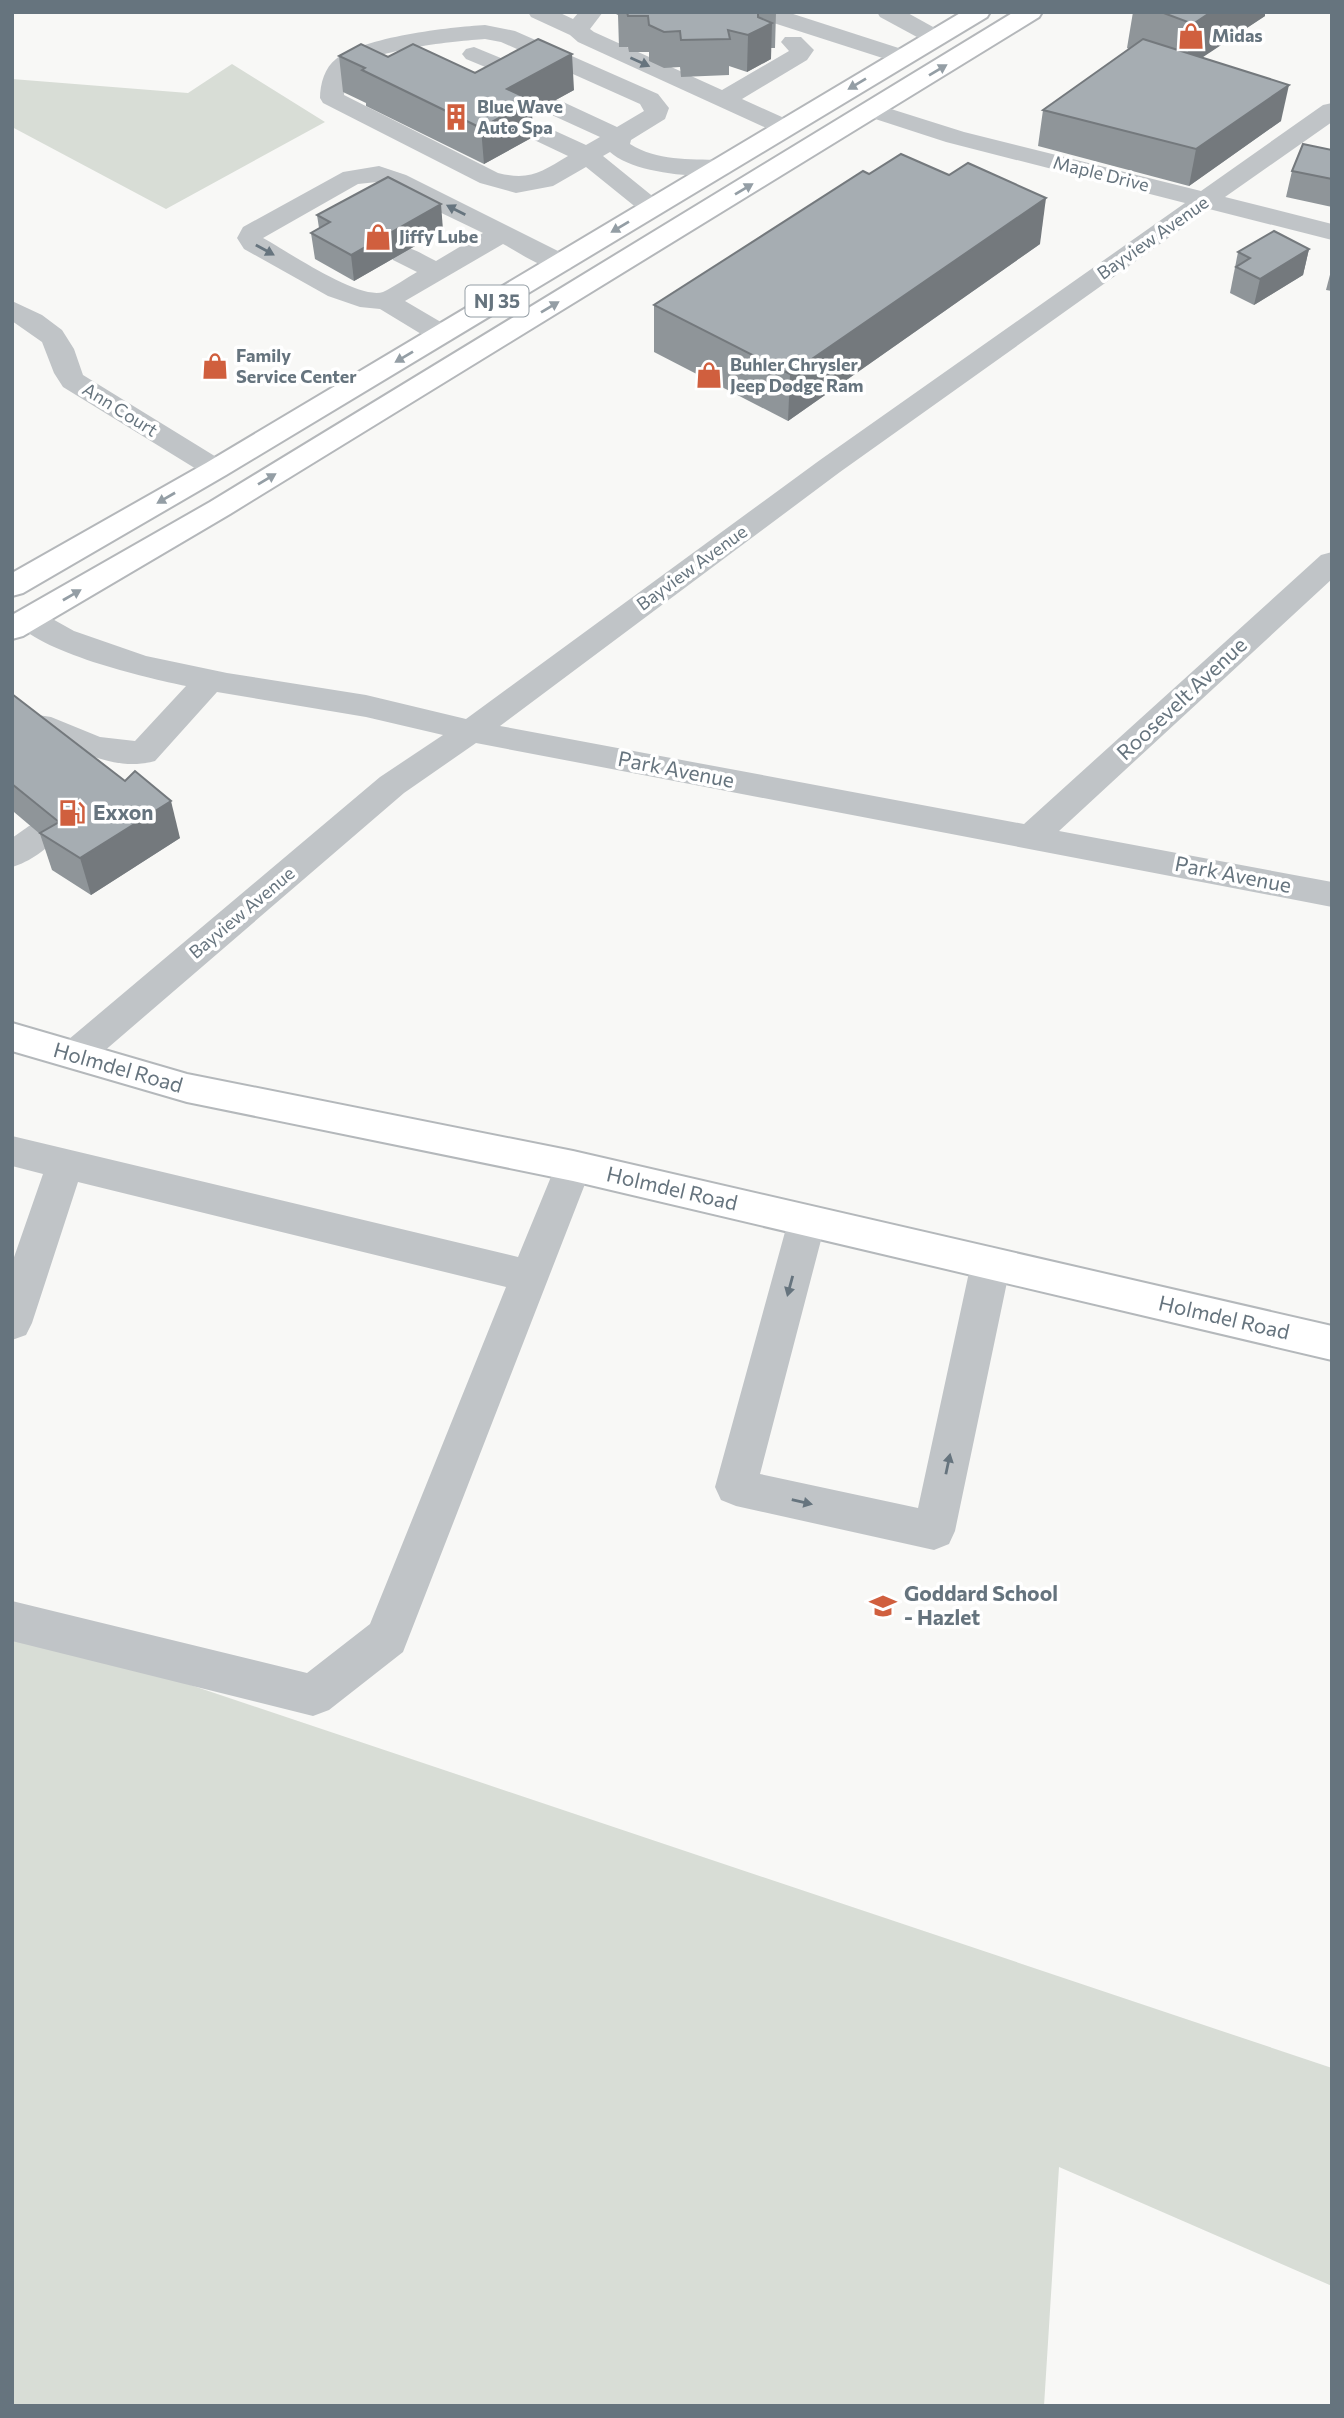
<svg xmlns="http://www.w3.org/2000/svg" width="1344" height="2418" viewBox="0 0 1344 2418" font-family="Commissioner,sans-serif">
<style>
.green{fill:#d8ddd6}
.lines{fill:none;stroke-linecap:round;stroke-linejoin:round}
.major-casing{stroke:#b4b8bb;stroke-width:4}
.highway-casing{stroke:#b4b7ba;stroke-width:4}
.minor{fill:#c0c4c7;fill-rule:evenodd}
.major{fill:#fff;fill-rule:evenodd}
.highway{fill:#fff;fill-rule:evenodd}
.wall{fill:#8f9599}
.shaded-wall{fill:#74797d}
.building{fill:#a6adb2;stroke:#74797d;stroke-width:2}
.oneway{fill:#66747e}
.oneway2{fill:#949ea5}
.labels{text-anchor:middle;stroke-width:7;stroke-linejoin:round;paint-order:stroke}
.far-poi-label{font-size:18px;font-weight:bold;fill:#66747e;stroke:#fff;text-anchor:start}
.far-street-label{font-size:18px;fill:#66747e;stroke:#fff}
.shield{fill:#fff;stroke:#949ea5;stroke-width:2}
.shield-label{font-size:19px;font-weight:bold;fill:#66747e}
.street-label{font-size:21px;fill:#66747e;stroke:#fff}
.poi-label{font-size:21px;font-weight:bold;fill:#66747e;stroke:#fff;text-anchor:start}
</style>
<rect width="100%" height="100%" fill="#f8f8f6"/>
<!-- green -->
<g class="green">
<polygon points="232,64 325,122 166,209 12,127 12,79 188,93"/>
<polygon points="12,1625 1332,2068 1332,2286 1059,2167 1044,2406 12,2406"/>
</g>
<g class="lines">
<defs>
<polygon id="major" points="12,1023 187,1074 573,1151 1332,1326 1332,1360 573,1181 187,1102 12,1051"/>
<g id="highway">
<polygon points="962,12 990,12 987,17 226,475 23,593 12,596 12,573 206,463"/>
<polygon points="1014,12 1042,12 1039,17 230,514 23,636 12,639 12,615 210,502"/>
</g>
</defs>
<!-- major casing -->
<use href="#major" class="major-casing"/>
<!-- highway casing -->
<use href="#highway" class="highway-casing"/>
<!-- minor -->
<g class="minor">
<polygon points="528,12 558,12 573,19 579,12 603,12 590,29 594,32 722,90 789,51 781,42 785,37 801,37 814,50 807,60 742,99 793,122 796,127 793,132 784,134 775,132 578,42 570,35 531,17"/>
<polygon points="752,12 787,12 911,52 915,57 911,62 895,62 755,17"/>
<polygon points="877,12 906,12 944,33 948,38 944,43 928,43 880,17"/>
<path d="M 485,25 L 515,31 L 658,94 L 669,108 L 665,119 L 631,140 L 630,144 C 657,161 689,159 720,160 L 729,163 L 733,168 L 729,173 C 701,180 632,173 610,152 L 603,156 L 661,203 L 665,208 L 661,213 L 652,216 L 643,213 L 586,167 L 553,186 L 516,193 L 480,183 L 323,103 L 320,98 C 320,84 325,67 336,59 C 363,37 450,27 485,25 ZM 485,39 L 501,42 L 640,104 L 644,111 L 617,127 L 561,101 L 552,99 L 543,101 L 540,106 L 543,111 L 600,137 L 586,145 L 529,119 L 520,117 L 511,119 L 508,124 L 511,129 L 568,156 C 541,172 530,181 498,173 L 344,95 C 345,87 346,75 353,69 C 373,49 456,41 485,39 Z"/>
<polygon points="474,47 535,72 538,77 535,82 526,84 466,59 462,54 466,49"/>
<path d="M 872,103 L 964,132 L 1201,191 L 1323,105 L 1332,103 L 1332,122 L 1225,197 L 1332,224 L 1332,240 L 1209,209 L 840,472 L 500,726 L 1024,824 L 1321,555 L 1332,552 L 1332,579 L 1059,831 L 1332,882 L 1332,907 L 476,743 L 404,793 L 88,1065 L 75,1069 L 62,1065 L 57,1055 L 62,1045 L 380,777 L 443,735 L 366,717 L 217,692 L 155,761 C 101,776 59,731 12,733 L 12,711 L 51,717 L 100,737 L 135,741 L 186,686 C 147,678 35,652 14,619 L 18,612 L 29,609 L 40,612 L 74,631 L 146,656 L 227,673 L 366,695 L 466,719 L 820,460 L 1185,203 L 946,142 L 863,115 L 860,110 L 863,105 Z"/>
<path d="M 379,166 L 406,175 L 570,257 L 574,263 L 570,269 C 548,274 522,254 503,244 L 405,301 L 451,328 L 455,334 L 451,340 L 441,342 L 431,340 L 380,309 L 360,307 L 328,296 L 244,249 L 237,238 L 243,227 L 343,172 ZM 377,182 L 483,233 L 436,261 C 421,254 409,244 393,248 L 389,254 L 393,260 L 417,272 C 406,278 394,287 383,292 C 358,300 287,251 263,238 L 358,184 Z"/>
<polygon points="12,301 42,315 62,330 74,349 83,375 226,463 231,469 226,475 216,478 206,475 63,387 54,373 42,342 12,321"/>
<path d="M 41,822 L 53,826 L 58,834 C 49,849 29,862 12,867 L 12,838 L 29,826 Z"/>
<polygon points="12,1136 518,1257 560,1155 573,1151 586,1155 592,1166 403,1652 329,1710 313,1716 12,1641 12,1601 307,1673 370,1624 506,1287 78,1182 32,1323 26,1335 12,1340 12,1263 43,1174 12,1166"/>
<polygon points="807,1205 821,1210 826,1221 760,1474 918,1508 971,1263 977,1252 991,1247 1005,1252 1011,1263 955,1531 949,1544 934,1550 736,1506 721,1500 715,1487 788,1221 793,1210"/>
</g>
<!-- major -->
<use href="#major" class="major"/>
<!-- highway -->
<use href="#highway" class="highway"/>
</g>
<!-- wall -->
<g class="wall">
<polygon points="612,12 776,12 775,48 771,48 771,59 747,72 729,66 729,75 681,77 680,67 664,68 649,61 649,52 629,52 628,47 619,47 618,15"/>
<polygon points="1133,12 1265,12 1265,16 1202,57 1281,121 1189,186 1038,146 1043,110 1129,49 1127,48"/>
<polygon points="339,56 388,57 574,90 532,113 533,137 484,164 366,106 366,103 343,92"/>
<polygon points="1332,150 1332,207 1286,197 1292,171"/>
<polygon points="317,215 443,230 354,281 315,259 311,233 319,228"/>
<polygon points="1040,244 788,421 654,352 654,305"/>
<polygon points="1309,249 1303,275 1254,305 1230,293 1238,252"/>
<polygon points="1332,267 1332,291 1326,290"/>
<polygon points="12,694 180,838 91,895 52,870 40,834 14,812 12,814"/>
</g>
<!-- shaded-wall -->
<g class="shaded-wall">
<polygon points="1211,12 1265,12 1265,16 1185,69 1193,24"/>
<polygon points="772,23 771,59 747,72 748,35"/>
<polygon points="572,54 574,90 532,113 533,137 484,164 481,128 507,89"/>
<polygon points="1289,85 1281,121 1189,186 1196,149"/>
<polygon points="1046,198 1040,244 788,421 790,374"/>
<polygon points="441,204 443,230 354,281 351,255"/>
<polygon points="1309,249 1303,275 1254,305 1260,279"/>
<polygon points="171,801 180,838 91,895 80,858"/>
</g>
<!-- building -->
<g class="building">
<polygon points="627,12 776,12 758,13 758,17 772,23 748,35 728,30 730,39 681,40 680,31 664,32 649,25 648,16 628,16"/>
<polygon points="1161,12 1211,12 1193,24"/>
<polygon points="538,39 572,54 507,89 531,100 481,128 362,70 365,68 339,56 361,44 388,57 413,44 475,73"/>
<polygon points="1143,39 1289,85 1196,149 1043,110"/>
<polygon points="1303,144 1332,150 1332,179 1292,171"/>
<polygon points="901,154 949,175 968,163 1046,198 790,374 654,305 863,171 869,174"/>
<polygon points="388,177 441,204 351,255 311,233 330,222 317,215"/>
<polygon points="1274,231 1309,249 1260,279 1236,267 1250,258 1238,252"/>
<polygon points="12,694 125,781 135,771 171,801 80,858 40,833 59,822 12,784"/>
</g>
<!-- one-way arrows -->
<defs><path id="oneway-solid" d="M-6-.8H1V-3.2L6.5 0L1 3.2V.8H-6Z" transform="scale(1.75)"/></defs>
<g class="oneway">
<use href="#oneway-solid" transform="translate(640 62) rotate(24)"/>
<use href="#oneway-solid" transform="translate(456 210) rotate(-153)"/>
<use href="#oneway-solid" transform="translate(265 250) rotate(29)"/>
<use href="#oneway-solid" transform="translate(790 1286) rotate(105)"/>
<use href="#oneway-solid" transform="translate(948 1464) rotate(-78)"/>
<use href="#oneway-solid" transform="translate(802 1502) rotate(13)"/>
</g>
<g class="oneway2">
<use href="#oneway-solid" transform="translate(938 70) rotate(-31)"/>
<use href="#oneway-solid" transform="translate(857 84) rotate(149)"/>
<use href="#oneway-solid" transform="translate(744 189) rotate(-31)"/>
<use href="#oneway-solid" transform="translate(620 227) rotate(149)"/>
<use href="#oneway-solid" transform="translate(550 307) rotate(-31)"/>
<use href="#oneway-solid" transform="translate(404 357) rotate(149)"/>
<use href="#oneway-solid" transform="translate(267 479) rotate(-31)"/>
<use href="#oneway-solid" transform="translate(166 498) rotate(150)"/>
<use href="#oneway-solid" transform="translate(72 595) rotate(-30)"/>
</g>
<!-- icons -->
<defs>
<symbol id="shop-bare" viewBox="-9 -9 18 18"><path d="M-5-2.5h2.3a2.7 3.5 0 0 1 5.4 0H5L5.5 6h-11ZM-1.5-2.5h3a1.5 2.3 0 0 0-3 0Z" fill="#d05f3e" stroke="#fff" stroke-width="2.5" paint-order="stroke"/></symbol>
<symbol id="building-bare" viewBox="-9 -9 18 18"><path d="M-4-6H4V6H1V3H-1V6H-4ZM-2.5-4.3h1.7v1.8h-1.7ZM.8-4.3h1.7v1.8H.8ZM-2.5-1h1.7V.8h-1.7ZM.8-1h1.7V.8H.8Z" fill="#d05f3e" stroke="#fff" stroke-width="2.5" paint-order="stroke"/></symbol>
<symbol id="fuel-bare" viewBox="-9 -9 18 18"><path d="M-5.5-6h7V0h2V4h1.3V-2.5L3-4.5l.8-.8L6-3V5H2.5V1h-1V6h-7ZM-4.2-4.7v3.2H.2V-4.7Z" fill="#d05f3e" stroke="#fff" stroke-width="2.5" paint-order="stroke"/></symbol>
<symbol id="school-bare" viewBox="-9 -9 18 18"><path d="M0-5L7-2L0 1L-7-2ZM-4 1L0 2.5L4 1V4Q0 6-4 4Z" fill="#d05f3e" stroke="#fff" stroke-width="2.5" paint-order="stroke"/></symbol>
</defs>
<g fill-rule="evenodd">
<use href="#shop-bare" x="1172" y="17" width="38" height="38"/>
<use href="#building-bare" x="437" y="98" width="38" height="38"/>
<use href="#shop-bare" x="359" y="218" width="38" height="38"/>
<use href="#shop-bare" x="196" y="347" width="38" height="38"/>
<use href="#shop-bare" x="690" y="356" width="38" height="38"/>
<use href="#fuel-bare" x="53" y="794" width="38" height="38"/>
<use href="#school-bare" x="864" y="1587" width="38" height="38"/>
</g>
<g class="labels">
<!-- far-poi labels -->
<g class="far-poi-label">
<text x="1212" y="42">Midas</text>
<text x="477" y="113">Blue Wave<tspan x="477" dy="21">Auto Spa</tspan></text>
<text x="399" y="243">Jiffy Lube</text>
<text x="236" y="362">Family<tspan x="236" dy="21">Service Center</tspan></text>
<text x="730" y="371">Buhler Chrysler<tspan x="730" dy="21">Jeep Dodge Ram</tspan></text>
</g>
<!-- far-street labels -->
<g class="far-street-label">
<text transform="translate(1101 174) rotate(14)" y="6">Maple Drive</text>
<text transform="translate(1153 238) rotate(-35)" y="6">Bayview Avenue</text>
<text transform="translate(120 410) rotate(32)" y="6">Ann Court</text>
<text transform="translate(692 568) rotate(-36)" y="6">Bayview Avenue</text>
<text transform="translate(242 913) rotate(-40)" y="6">Bayview Avenue</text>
</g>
<!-- shield labels -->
<rect class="shield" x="465.5" y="285.5" width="63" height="31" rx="5"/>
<g class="shield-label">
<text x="497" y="308">NJ 35</text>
</g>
<!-- street labels -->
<g class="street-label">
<text transform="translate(1182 699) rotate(-43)" y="7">Roosevelt Avenue</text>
<text transform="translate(676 770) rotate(11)" y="7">Park Avenue</text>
<text transform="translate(1233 875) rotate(11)" y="7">Park Avenue</text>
<text transform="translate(118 1068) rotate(16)" y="7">Holmdel Road</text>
<text transform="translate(672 1189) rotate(13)" y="7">Holmdel Road</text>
<text transform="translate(1224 1318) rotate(13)" y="7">Holmdel Road</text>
</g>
<!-- poi labels -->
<g class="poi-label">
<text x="93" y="820">Exxon</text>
<text x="904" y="1601">Goddard School<tspan x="904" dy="24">- Hazlet</tspan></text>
</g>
</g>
<!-- border -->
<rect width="1344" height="2418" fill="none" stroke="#66747e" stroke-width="28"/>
</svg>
